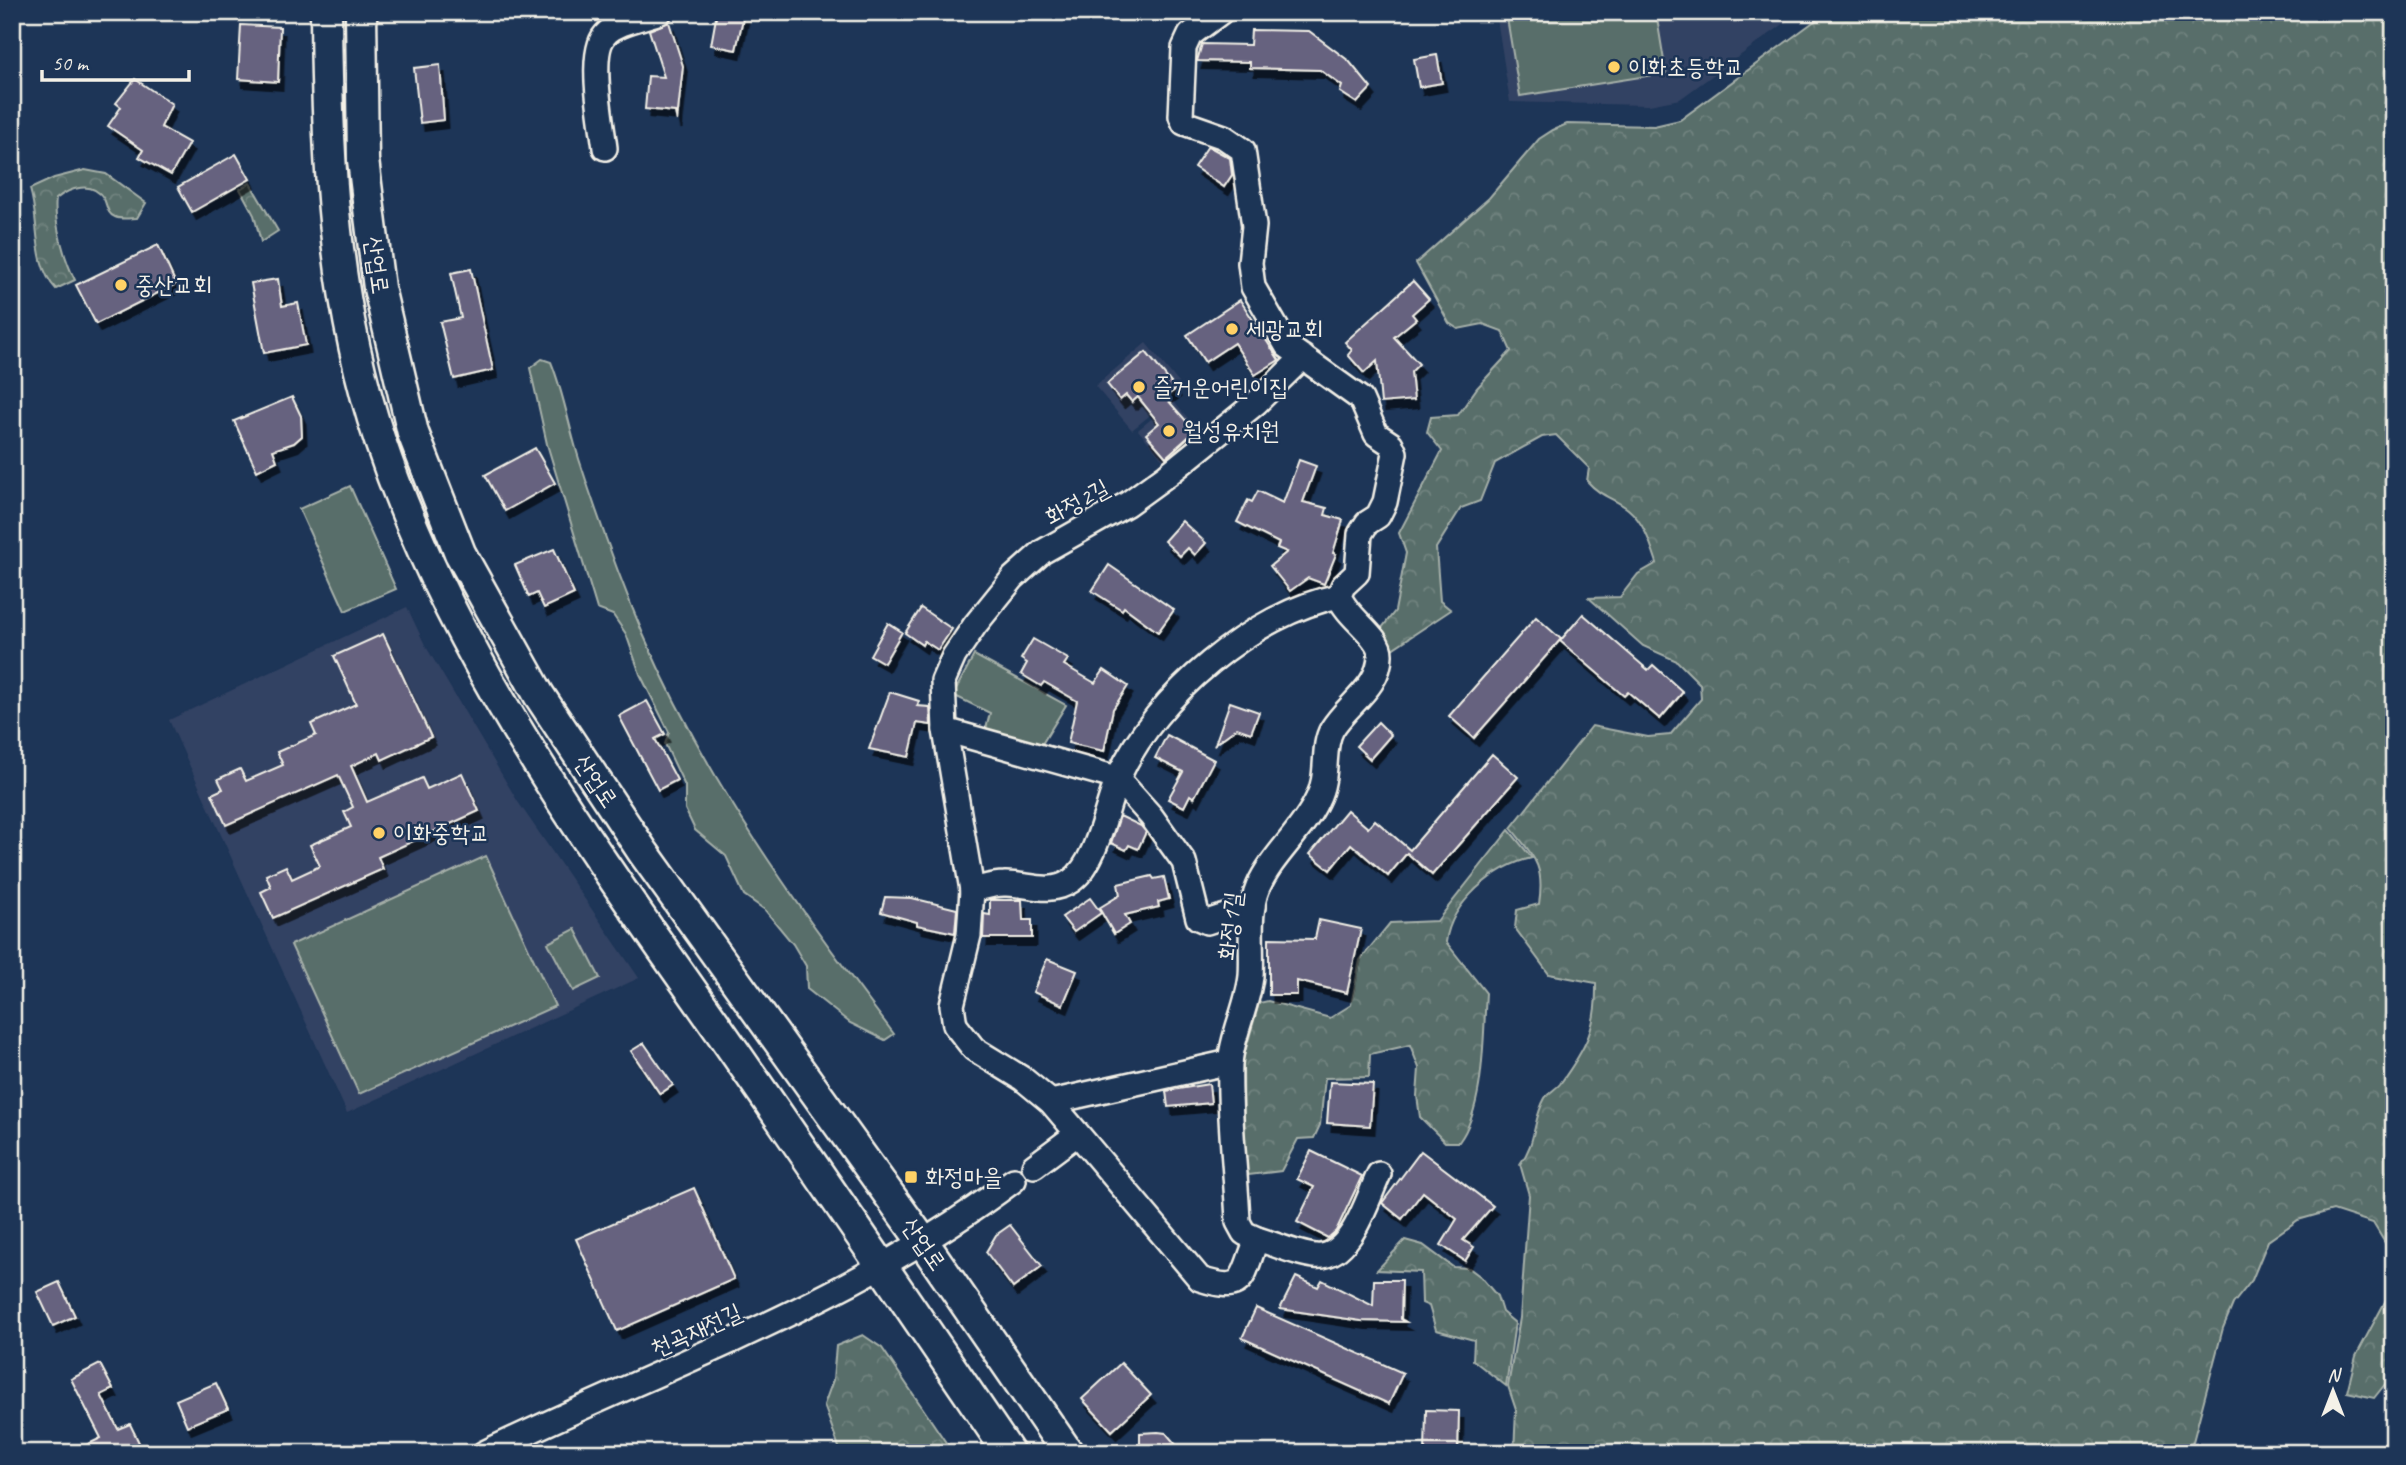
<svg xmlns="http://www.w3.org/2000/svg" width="2406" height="1465" viewBox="0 0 2406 1465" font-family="Caveat,'Poor Story',sans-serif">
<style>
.built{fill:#334263}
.green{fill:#586e6a;stroke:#a6b0a9;stroke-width:2}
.forest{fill:url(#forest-crowns);stroke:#a6b0a9;stroke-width:2}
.building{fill:#66627f;stroke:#f4f1e8;stroke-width:2;filter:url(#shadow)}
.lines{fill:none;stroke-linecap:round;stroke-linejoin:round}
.minor-casing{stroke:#f4f1e8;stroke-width:28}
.major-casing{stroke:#f4f1e8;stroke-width:35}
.minor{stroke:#1d3557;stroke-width:23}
.major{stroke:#1d3557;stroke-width:30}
.poi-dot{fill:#ffd166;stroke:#1d3557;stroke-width:2.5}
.labels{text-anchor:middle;stroke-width:5;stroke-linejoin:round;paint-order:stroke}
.poi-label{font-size:24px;fill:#f4f1e8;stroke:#1d3557;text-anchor:start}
.street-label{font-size:24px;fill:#f4f1e8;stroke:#1d3557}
</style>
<defs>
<pattern id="forest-crowns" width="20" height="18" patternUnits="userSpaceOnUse" patternTransform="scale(1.75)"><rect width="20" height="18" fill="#586e6a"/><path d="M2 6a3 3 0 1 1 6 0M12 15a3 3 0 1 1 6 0" fill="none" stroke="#71837f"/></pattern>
<filter id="shadow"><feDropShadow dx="4.5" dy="8" stdDeviation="0" flood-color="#0009"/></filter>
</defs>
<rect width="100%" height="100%" fill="#1d3557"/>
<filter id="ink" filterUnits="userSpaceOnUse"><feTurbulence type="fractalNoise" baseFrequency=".0143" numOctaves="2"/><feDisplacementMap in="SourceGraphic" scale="14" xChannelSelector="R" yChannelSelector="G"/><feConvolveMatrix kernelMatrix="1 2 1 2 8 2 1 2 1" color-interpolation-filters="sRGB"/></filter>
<g filter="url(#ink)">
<!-- built -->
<g class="built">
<polygon points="1496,12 1800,12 1680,99 1649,105 1510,102"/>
<polygon points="1146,343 1183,388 1132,430 1095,386"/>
<polygon points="1173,401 1200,432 1165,462 1138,430"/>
<polygon points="407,607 425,645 518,802 639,978 347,1113 169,720"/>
</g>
<!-- green -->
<g class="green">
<polygon points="1506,12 1656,12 1666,73 1520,96"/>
<path d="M 542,359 L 551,362 C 564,394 569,427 579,459 C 598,518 619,577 643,634 C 706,780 798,908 894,1034 L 885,1040 L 850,1023 L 807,989 L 806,966 L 793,944 L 765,910 L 744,895 L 726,856 L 695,830 L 685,809 L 685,786 L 665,744 L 669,732 L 640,674 L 626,634 L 613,615 L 597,609 L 547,444 L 530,368 Z"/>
<polygon points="350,486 396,589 345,611 299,509"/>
<polygon points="974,655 1066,705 1042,744 986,729 990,713 953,695"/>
<polygon points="486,856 555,1006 359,1094 291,945"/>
<polygon points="575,929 600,978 573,991 548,943"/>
</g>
<!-- forest -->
<g class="forest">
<path d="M 1827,12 L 2394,12 L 2394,1283 L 2390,1251 L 2373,1223 L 2333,1210 L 2298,1220 L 2268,1241 L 2252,1280 L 2233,1304 L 2223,1328 L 2190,1453 L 1514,1453 L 1516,1410 L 1508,1386 L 1520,1318 L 1529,1195 L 1520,1164 C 1537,1142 1532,1121 1545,1098 C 1548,1093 1556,1089 1560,1084 C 1586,1048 1597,1028 1596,983 L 1549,974 L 1515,928 L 1517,910 L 1539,904 C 1545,865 1534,857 1511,828 L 1592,726 L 1648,737 L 1670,735 L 1701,699 L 1700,684 L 1677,661 L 1643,646 L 1589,598 L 1620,597 L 1638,574 L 1657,563 C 1651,545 1644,522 1628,509 C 1614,498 1601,497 1587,481 L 1589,468 L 1556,435 L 1542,437 L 1495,463 L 1480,501 L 1461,508 L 1436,548 L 1440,601 L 1451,610 L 1389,651 L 1378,633 L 1395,611 L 1406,553 L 1399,533 L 1442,451 L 1427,432 L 1431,417 L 1458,415 L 1477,388 L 1511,351 L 1502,331 L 1483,324 L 1458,329 L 1449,323 L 1416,263 L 1489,198 L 1539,139 L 1553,130 L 1567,124 L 1654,126 L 1680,120 Z"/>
<path d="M 85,170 L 106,174 L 146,203 L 137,218 C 131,218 121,220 115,217 C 107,214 107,205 104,199 C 93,180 69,188 56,199 C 53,220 65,261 75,280 L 56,289 C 32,263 40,222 30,189 L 54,178 Z"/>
<polygon points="250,183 278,231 261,242 254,215 240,189"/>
<path d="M 1509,830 L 1532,858 C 1494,866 1451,903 1446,942 L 1486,993 C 1483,1037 1485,1107 1459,1142 L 1445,1142 L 1420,1117 L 1417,1096 L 1419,1068 L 1410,1045 L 1370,1054 L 1369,1077 L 1325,1078 L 1320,1125 L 1314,1138 L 1298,1139 L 1281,1171 L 1249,1175 L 1244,1165 L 1243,1059 L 1259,1003 L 1268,1001 L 1330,1018 L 1351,1005 L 1360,960 L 1390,923 L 1437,921 Z"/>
<polygon points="1405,1240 1423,1245 1453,1267 1469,1268 1481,1277 1497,1296 1502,1312 1515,1323 1506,1386 1473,1360 1474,1340 1436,1330 1429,1306 1422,1303 1421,1272 1377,1270"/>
<polygon points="2394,1285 2394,1373 2374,1398 2347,1392 2356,1356"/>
<polygon points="863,1335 882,1348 953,1453 841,1453 824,1405 833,1380 836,1346"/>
</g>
<!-- building -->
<g class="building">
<polygon points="717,12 744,14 736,50 711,45"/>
<polygon points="669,22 683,66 677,121 675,112 645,109 648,76 664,77 649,30"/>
<polygon points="241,25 280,27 278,82 238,79"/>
<polygon points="1251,30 1309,31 1349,61 1371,88 1357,103 1340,92 1342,86 1320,70 1250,68 1250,62 1197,61 1202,44 1250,45"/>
<polygon points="1437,55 1442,83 1419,87 1414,59"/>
<polygon points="440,65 444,120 420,123 414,68"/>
<polygon points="135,79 172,104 161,127 189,143 171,175 139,157 143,150 108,126 121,107 116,103"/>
<polygon points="1208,146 1230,158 1232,175 1224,187 1194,167"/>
<polygon points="236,154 250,179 192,212 178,187"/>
<polygon points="158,245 176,284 96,324 76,285"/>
<polygon points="471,269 493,370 454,379 440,322 461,318 451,273"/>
<polygon points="278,279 282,306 298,303 306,345 264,353 251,283"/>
<polygon points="1413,281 1429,299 1412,314 1416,319 1394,337 1419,364 1411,372 1414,400 1381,403 1377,361 1364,373 1348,355 1352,350 1345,342"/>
<polygon points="1240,300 1279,360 1255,375 1234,343 1205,362 1187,335"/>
<polygon points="1146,352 1176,389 1165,397 1195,431 1166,457 1146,434 1159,423 1138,397 1132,402 1126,395 1120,400 1107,384"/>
<polygon points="292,397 301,416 302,436 294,443 273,450 277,461 257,471 234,421"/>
<polygon points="535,448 555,483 505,511 485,475"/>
<polygon points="1299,460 1316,466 1303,502 1327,508 1325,515 1343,520 1333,553 1336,554 1324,584 1308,578 1290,591 1270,566 1287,552 1277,548 1279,543 1237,522 1248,500 1252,502 1258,491 1283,503"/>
<polygon points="1182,521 1206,543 1195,555 1188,548 1180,556 1164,541"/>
<polygon points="554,549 574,594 544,608 537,593 529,597 515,565"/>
<polygon points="1109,565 1174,610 1158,632 1124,607 1122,610 1092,591"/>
<polygon points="921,608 952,629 938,650 924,641 922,645 905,633"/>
<polygon points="1583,614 1648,670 1653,665 1683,692 1660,719 1628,692 1624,696 1560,641"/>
<polygon points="1536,617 1561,639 1474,738 1449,716"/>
<polygon points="888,623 902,632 884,663 870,655"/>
<polygon points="383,634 431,737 382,760 379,753 351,766 367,802 422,778 427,789 462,773 479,811 378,857 383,869 273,918 261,892 271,887 266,875 286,866 292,879 320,866 310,845 351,827 344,812 353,807 338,775 226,825 212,794 223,789 218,779 240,769 246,781 283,765 277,752 316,735 311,724 356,704 334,656"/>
<polygon points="1033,639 1068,659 1064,665 1095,683 1104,670 1128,686 1113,709 1104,751 1068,743 1077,701 1044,682 1041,686 1021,674 1027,663 1021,659"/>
<polygon points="890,692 919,701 917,706 930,707 931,725 917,723 909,757 869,749"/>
<polygon points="647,701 665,734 655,739 677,780 658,790 619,716"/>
<polygon points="1230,702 1259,712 1251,733 1237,728 1215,744"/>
<polygon points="1378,722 1391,735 1370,759 1356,746"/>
<polygon points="1167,735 1214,760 1194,798 1190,795 1184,807 1168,799 1183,772 1155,758"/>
<polygon points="1492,754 1518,777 1432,875 1407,853 1388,876 1351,844 1330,870 1310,854 1347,810 1368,828 1375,820 1410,850"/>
<polygon points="1120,816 1141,826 1146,832 1138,849 1129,845 1126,850 1111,843"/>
<polygon points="1152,876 1154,879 1164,877 1169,899 1158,902 1159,907 1125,915 1130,924 1114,934 1099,908 1120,895 1118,884"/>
<polygon points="885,897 912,898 957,909 955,933 917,925 917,922 881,912"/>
<polygon points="1090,898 1101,913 1074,932 1062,917"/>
<polygon points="990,900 1022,900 1023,920 1032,920 1032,938 983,938 984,914 990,915"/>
<polygon points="1319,920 1361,929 1347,993 1297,981 1297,995 1269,995 1269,938 1315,939"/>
<polygon points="1047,959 1077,971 1063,1005 1033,992"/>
<polygon points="644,1043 673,1085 660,1094 631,1051"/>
<polygon points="1330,1082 1373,1084 1370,1126 1327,1123"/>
<polygon points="1209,1084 1211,1103 1168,1107 1166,1091"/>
<polygon points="1311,1151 1362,1176 1336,1231 1328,1238 1297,1222 1314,1187 1297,1179"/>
<polygon points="1421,1151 1493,1206 1463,1240 1474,1247 1465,1261 1441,1245 1457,1219 1423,1192 1402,1219 1382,1203"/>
<polygon points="694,1188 734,1279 617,1331 576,1239"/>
<polygon points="1010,1225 1042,1266 1013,1288 986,1252 996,1235"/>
<polygon points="1296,1277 1318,1287 1322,1280 1373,1306 1374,1280 1402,1280 1401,1319 1406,1322 1361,1321 1280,1309"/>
<polygon points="59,1282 75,1316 53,1326 37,1292"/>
<polygon points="1256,1308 1403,1373 1389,1404 1242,1338"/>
<polygon points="1121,1363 1151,1395 1112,1431 1082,1399"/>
<polygon points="100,1364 113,1389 101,1395 118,1429 130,1424 144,1453 70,1453 101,1438 71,1379"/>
<polygon points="216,1383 228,1409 187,1426 176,1400"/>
<polygon points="1426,1410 1459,1411 1458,1453 1425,1453"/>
<polygon points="1158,1432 1166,1433 1183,1453 1140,1453 1140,1433"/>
</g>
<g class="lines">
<defs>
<g id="minor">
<path d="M 1221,12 L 1190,35 L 1184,48 L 1181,116 L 1184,123 L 1224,137 L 1243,150 L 1254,226 L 1250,263 L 1253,287 L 1287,346 L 1361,399 L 1376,434 L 1391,444 L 1395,453 L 1385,502 L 1378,516 L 1367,523 L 1360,534 L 1357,573 L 1343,586 L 1339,596 C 1347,618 1381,636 1380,655 C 1380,687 1347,704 1332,729 C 1321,748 1330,775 1317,800 C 1302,832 1272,855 1258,887 C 1247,913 1253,948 1251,976 C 1248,1006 1232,1034 1230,1064 C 1228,1116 1236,1170 1238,1222 L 1244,1233 L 1257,1239 C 1241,1278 1247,1294 1200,1279 L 1051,1102 L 1023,1079 L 974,1049 L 955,1025 L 952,1005 L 969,935 L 972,890 L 945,730 L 943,681 L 954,656 L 975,625 L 1013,578 L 1042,552 L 1127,504 L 1167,475 L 1256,403 L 1303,357"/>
<path d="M 605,148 C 602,123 588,54 605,35 C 616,22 644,18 660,12"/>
<polyline points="945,730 1117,778 1151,816 1184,862 1198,918 1207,922 1253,907"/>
<path d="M 972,890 C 982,888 993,884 1004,884 C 1027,883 1049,896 1071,881 C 1098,863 1106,804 1119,776 C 1155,696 1253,613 1339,596"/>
<polyline points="1051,1102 1230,1062"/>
<polyline points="1034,1166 1077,1134"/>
<path d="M 1257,1239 C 1275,1244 1296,1254 1315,1256 C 1351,1260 1367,1199 1379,1174"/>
<path d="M 484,1453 C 664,1366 853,1302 1014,1180"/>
</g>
<g id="major">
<path d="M 326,12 C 327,159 333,300 380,441 C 453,660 591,847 722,1034 C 819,1173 914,1313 1009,1453"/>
<polyline points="361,12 363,160 379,288 413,433 460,553 539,695 643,852 923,1242 1068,1453"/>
</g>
</defs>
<!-- minor casing -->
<use href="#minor" class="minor-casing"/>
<!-- major casing -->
<use href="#major" class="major-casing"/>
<!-- minor -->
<use href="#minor" class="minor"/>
<!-- major -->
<use href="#major" class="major"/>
</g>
</g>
<!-- markers -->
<g class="poi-dot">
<circle cx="1614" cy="67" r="7"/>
<circle cx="121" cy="285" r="7"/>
<circle cx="1232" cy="329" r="7"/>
<circle cx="1139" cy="387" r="7"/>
<circle cx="1169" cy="431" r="7"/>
<circle cx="379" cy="833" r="7"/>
<rect x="904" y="1170" width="14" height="14" rx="3.5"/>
</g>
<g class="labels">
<!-- poi labels -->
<g class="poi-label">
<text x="1628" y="75">이화초등학교</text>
<text x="135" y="293">중산교회</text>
<text x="1246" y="337">세광교회</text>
<text x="1153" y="395">즐거운어린이집</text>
<text x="1183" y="439">월성유치원</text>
<text x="393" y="841">이화중학교</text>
<text x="925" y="1185">화정마을</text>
</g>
<!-- street labels -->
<g class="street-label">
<text transform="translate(377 265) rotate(82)" y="8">산업로</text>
<text transform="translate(1077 502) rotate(-29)" y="8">화정2길</text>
<text transform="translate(596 781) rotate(56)" y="8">산업로</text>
<text transform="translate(1230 926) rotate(-84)" y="8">화정1길</text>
<text transform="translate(924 1244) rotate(55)" y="8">산업로</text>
<text transform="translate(696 1330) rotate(-24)" y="8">천곡재전길</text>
</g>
</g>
<!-- margin -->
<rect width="2406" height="1465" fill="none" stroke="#1d3557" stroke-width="42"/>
<rect x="21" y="21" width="2364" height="1423" fill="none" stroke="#f4f1e8" stroke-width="2.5" filter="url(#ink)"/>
<!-- north arrow -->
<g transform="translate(2333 1391)" stroke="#1d3557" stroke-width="5" paint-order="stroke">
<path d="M0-5L12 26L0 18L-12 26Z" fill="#f4f1e8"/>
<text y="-10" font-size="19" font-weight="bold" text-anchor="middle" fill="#f4f1e8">N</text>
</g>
<!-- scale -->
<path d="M42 70v10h147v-10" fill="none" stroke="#f4f1e8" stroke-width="3.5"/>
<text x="52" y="70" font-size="21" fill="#f4f1e8" stroke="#1d3557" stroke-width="5" paint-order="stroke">50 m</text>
</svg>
